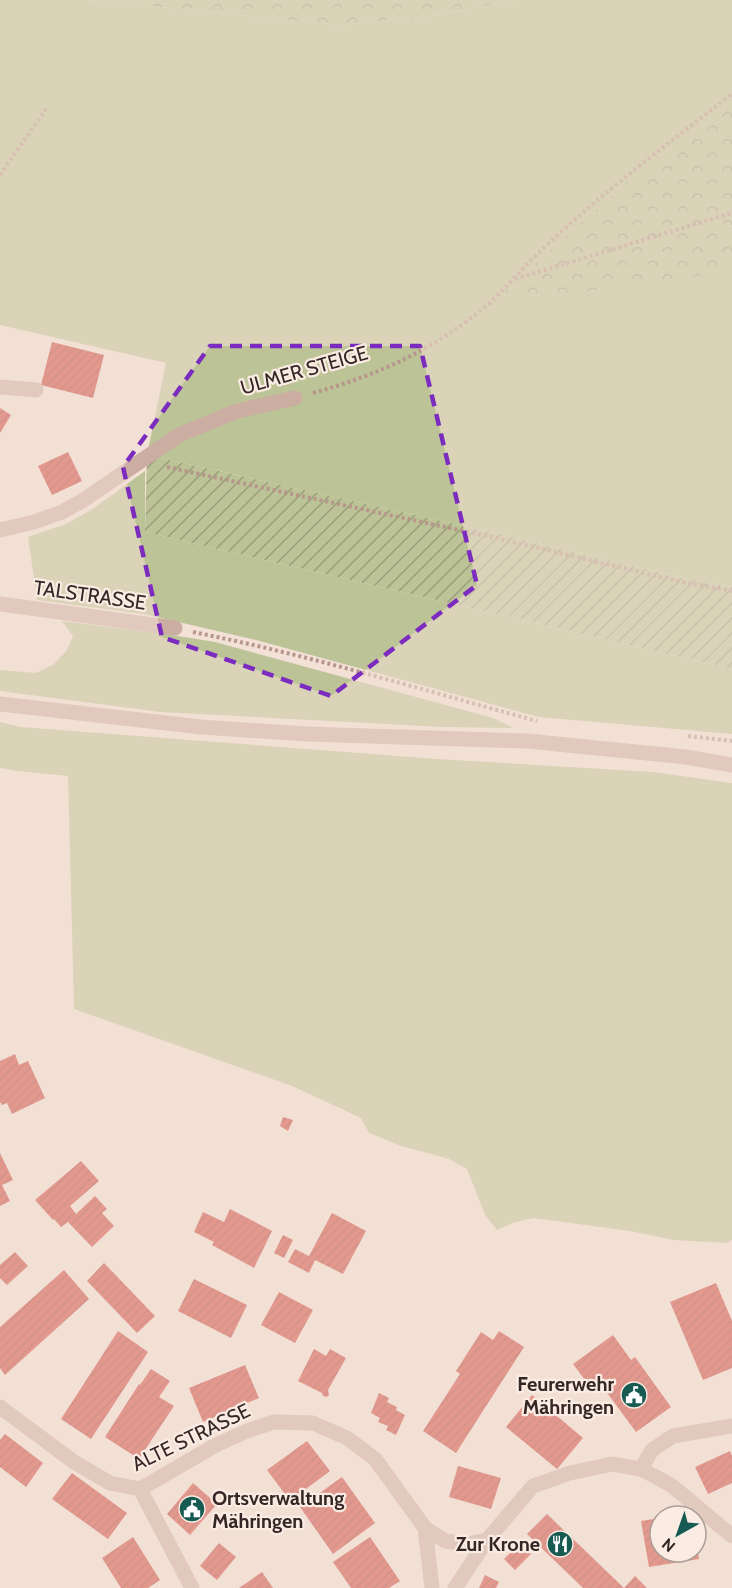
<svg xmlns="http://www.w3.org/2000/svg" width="732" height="1588" viewBox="0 0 732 1588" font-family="Cabin,sans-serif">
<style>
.green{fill:#bcc396}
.forest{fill:url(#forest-crowns)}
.garden{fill:url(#garden-furrows)}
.building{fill:url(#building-hatch)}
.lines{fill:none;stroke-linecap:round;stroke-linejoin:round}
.path{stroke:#b7978c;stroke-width:4;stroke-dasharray:3 3;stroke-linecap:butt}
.minor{stroke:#ccada2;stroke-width:15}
.marked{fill:none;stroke:#7b2cbf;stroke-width:4.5;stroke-dasharray:12 8;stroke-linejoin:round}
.labels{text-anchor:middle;stroke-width:4.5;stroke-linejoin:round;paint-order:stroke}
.street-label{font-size:20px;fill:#352725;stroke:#faebe3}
.poi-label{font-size:20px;font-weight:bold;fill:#352725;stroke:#faebe3;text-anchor:end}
</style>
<defs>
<pattern id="forest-crowns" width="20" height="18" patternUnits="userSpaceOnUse" patternTransform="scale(1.5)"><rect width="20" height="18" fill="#bcc396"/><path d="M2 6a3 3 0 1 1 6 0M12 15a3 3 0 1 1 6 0" fill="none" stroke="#9a9e7a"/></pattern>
<pattern id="garden-furrows" width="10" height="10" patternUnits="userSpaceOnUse" patternTransform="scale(1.5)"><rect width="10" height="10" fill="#bcc396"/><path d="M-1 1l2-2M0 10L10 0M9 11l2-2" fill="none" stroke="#9a9e7a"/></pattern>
<pattern id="building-hatch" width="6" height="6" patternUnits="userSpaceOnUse" patternTransform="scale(1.5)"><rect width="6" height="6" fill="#d04137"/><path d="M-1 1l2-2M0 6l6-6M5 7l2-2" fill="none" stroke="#aa362e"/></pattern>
</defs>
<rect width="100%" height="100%" fill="#f3e0d6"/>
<!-- green -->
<g class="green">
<polygon points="0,0 87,0 339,25 433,16 514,0 732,0 732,587 683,578 496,533 147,455 166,363 0,325"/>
<polygon points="145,471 145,532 732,669 732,734 538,717 256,640 144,614 37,600 28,537 66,524 94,508"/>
<polygon points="62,621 165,634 215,642 493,718 514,728 442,727 160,712 0,691 0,670 36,673 54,664 67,650 73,636"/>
<polygon points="0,722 21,727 438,759 653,772 732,783 732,1240 727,1243 673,1240 630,1231 533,1218 513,1223 497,1230 485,1215 467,1169 449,1159 401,1146 369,1133 361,1118 292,1086 74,1009 68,776 17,771 0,768"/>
</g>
<!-- forest -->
<g class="forest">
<polygon points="87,0 514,0 433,16 339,25"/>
<polygon points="732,90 732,272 488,305"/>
</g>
<!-- garden -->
<polygon class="garden" points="147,455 496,533 683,578 732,587 732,669 145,532"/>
<!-- building -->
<g class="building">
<polygon points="52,342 104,355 93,398 41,385"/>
<polygon points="0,408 11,415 0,433"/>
<polygon points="68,452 82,481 52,495 38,466"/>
<polygon points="15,1054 19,1065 28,1061 45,1098 12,1114 7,1103 2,1105 0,1102 0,1061"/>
<polygon points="283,1117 293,1120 288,1131 280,1126"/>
<polygon points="0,1153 13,1180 2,1185 10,1201 0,1206"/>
<polygon points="81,1161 99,1181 70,1206 76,1214 95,1196 107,1209 102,1213 114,1226 92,1247 68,1222 61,1227 54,1219 53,1220 35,1200"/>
<polygon points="230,1209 272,1231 254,1268 212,1245 214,1242 194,1232 203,1212 224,1222"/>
<polygon points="332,1213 366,1231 343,1274 315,1260 309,1273 288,1262 295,1249 309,1256"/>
<polygon points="283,1235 293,1240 284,1258 274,1253"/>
<polygon points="15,1252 28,1266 7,1285 0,1278 0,1265"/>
<polygon points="104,1263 155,1316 137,1333 87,1281"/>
<polygon points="64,1270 89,1299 5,1375 0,1368 0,1327"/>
<polygon points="194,1279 247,1305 231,1338 178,1311"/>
<polygon points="716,1283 732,1321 732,1368 703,1380 670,1302"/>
<polygon points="279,1292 313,1310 295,1343 261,1325"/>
<polygon points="118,1331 148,1352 91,1439 61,1419"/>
<polygon points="499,1331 524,1347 456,1453 423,1431 460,1374 456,1371 481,1332 493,1340"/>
<polygon points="613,1335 631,1360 635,1357 671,1407 636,1432 602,1386 594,1392 573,1364"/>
<polygon points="314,1349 326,1356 330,1349 346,1358 328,1390 329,1395 327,1397 323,1396 322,1393 298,1381"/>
<polygon points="245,1365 259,1398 203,1422 189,1388"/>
<polygon points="151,1369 170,1381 159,1397 174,1406 139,1459 105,1437 139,1384 140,1385"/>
<polygon points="379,1393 389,1398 387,1402 397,1407 396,1410 405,1415 396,1435 386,1430 388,1426 378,1422 380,1418 371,1413"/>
<polygon points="532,1395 583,1438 557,1469 506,1427"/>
<polygon points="5,1434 43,1463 26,1487 0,1467 0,1440"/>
<polygon points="307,1441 330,1471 290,1501 267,1470"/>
<polygon points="730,1451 732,1456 732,1483 708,1494 695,1467"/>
<polygon points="458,1466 501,1478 491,1509 449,1497"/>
<polygon points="72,1473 127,1513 108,1539 52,1499"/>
<polygon points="342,1477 375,1523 333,1554 300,1507"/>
<polygon points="193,1483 217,1504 190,1535 167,1514"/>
<polygon points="547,1514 624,1588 635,1576 647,1588 583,1588 527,1534"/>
<polygon points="660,1518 660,1552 696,1552 696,1547 697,1547 699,1559 649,1567 641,1521"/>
<polygon points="133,1537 160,1580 148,1588 121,1588 102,1558"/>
<polygon points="370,1537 400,1581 389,1588 351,1588 333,1562"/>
<polygon points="219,1543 236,1557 217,1580 200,1566"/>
<polygon points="520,1543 531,1554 515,1570 504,1559"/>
<polygon points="262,1572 273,1588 239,1588"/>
<polygon points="485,1575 499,1582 496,1588 479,1588"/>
</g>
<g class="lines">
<!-- path -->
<g class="path">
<polyline points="0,175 46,109"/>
<polyline points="515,279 732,213"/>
<path d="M 313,393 C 378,375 434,350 487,305 C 502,292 515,277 528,263 C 542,249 557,236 572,222 C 623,177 678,136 732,94"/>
<polyline points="167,467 496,538 682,582 732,591"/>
<path d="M 193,632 C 309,655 423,690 537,721"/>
<polyline points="688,736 732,741"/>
</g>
<!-- minor -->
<g class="minor">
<polyline points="0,387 36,390"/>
<polyline points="0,530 34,522 62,512 82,501 179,435 237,411 295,398"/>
<polyline points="0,604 175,628"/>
<polyline points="0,704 201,727 306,734 527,741 686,757 732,765"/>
<polyline points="0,1407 74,1462 110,1483 140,1489 216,1445 247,1431 274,1422 313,1423 347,1438 375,1459 425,1528 432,1588"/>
<polyline points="641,1469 652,1450 673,1436 732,1426"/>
<polyline points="140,1489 192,1588"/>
<polyline points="425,1528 445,1541 467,1544 487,1540 533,1486 570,1473 612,1464 641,1469 671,1485 732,1536"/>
<polyline points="455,1588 487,1540"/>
</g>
</g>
<!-- marked area -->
<path d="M0 0H732V1588H0ZM 210,346 L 420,346 L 477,585 L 331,696 L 162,637 L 123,467 Z" fill="#f3e0d6" fill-opacity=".55" fill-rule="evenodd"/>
<path class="marked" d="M 210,346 L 420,346 L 477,585 L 331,696 L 162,637 L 123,467 Z"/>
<!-- icons -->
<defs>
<symbol id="civic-disc" viewBox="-11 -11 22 22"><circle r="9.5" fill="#175a52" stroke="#faebe3"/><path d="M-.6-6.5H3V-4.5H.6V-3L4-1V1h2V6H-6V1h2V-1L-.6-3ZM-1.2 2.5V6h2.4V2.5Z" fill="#fff"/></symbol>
<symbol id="restaurant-disc" viewBox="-11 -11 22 22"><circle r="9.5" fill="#175a52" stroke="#faebe3"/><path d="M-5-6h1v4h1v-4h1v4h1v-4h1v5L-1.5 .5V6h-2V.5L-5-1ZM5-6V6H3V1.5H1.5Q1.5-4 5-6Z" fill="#fff"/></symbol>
</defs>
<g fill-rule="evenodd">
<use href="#civic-disc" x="619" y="1380" width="30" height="30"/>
<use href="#civic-disc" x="177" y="1494" width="30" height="30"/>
<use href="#restaurant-disc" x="545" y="1529" width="30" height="30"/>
</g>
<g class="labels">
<!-- street labels -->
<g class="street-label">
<text transform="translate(304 370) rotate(-16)" y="7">ULMER STEIGE</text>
<text transform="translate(90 595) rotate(8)" y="7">TALSTRASSE</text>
<text transform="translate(191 1437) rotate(-26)" y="7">ALTE STRASSE</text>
</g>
<!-- poi labels -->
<g class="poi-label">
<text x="614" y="1391">Feurerwehr<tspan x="614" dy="23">Mähringen</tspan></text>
<text x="212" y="1505" text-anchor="start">Ortsverwaltung<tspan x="212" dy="23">Mähringen</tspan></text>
<text x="540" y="1551">Zur Krone</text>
</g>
</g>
<!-- north arrow -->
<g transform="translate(678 1534) rotate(220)"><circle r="28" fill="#faebe3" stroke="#ab9d97" stroke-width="1.5"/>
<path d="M0-4.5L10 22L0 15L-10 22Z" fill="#175a52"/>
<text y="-9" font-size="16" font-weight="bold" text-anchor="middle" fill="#352725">N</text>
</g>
</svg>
